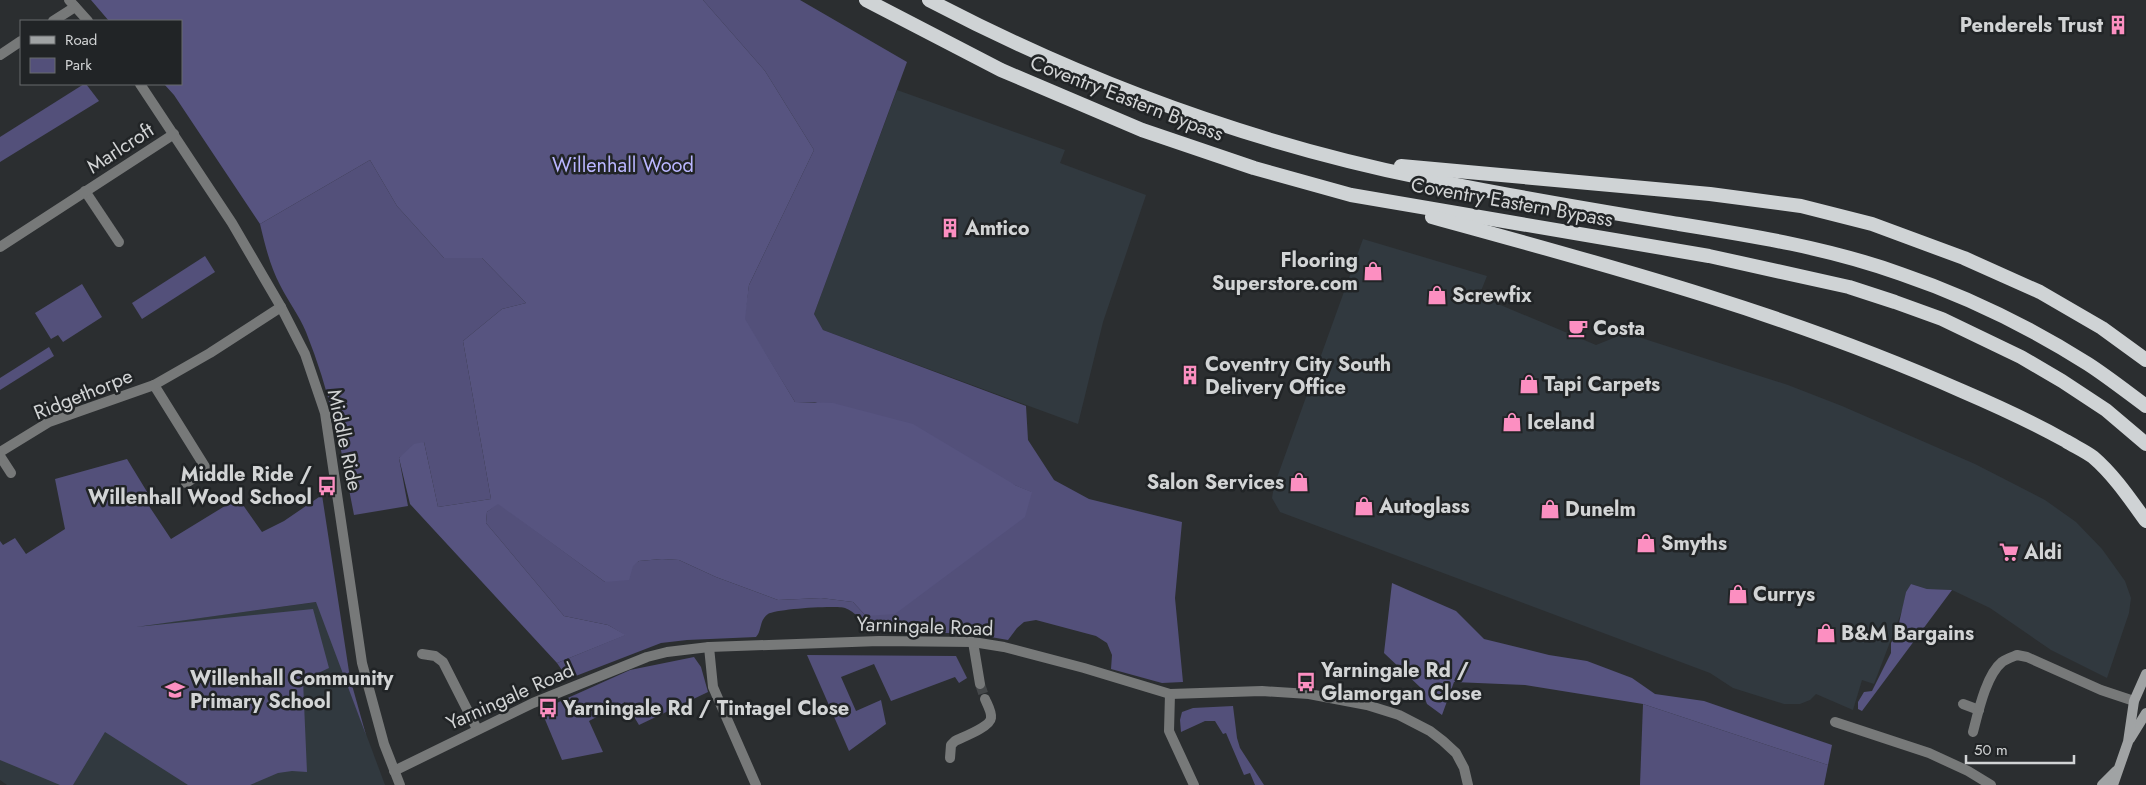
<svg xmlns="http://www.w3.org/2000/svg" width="2146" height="785" viewBox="0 0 2146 785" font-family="Jost,sans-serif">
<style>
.built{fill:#31393f}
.green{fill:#53507a}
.forest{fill:#575480}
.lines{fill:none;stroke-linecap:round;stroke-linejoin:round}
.minor-tunnel{stroke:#444749;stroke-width:10;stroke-dasharray:10 5;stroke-linecap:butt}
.minor{stroke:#777979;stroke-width:10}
.secondary{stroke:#a0a3a4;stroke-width:10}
.trunk{stroke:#cfd3d5;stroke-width:14}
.labels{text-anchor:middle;stroke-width:5;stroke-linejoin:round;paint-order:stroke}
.poi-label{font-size:20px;font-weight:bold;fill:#d2d4d5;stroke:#212426;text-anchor:start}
.street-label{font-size:20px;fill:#d2d4d5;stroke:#212426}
.park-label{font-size:20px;fill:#bab6ff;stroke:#212426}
</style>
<rect width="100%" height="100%" fill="#2b2e30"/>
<!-- built -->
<g class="built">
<polygon points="897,90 1065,150 1060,163 1146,195 1103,322 1078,424 823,330 814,314"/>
<polygon points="1363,239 1487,276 1479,296 1596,345 1626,333 1788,385 1842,406 1975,464 2045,500 2076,522 2102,549 2125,581 2131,598 2129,613 2107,678 2051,650 1990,608 1952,590 1927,589 1911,584 1906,592 1903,608 1874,684 1862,680 1853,710 1816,694 1810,700 1800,704 1784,704 1733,688 1710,673 1280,512 1272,498 1274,486"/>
<polygon points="317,602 385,785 7,785 0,780 0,645"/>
</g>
<!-- green -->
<g class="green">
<path d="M 703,0 L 800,0 L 907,62 L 814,314 L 823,330 L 1026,406 L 1028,440 L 1054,480 L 1089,499 L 1182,522 L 1175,598 L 1183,682 L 1162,683 L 1111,669 L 1112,655 L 1107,643 L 1096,636 L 1036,620 L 1024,622 L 1017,628 L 1008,640 L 973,634 L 865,630 C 860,620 856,612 845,608 C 836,605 775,609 768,614 C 759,620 762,631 756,637 L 687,640 L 661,643 L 568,679 L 557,663 L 625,635 L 608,625 L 564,616 L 486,523 L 487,512 L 498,503 L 605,582 L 639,561 L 662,559 L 679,560 L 716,577 L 778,600 L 821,598 L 853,602 L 866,616 L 1031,492 L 815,402 L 795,402 L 744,319 L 749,285 L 814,150 L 765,71 Z"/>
<polygon points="84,84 86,84 99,101 0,162 0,137"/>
<path d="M 370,160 L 397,206 L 444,258 L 482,258 L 526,303 L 502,309 L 463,341 L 491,499 L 438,507 L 424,442 L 399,458 L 408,506 L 354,515 C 342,452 330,391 306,332 C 299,315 288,301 280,285 C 270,266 265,245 260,224 Z"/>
<polygon points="205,256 215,272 142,319 132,303"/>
<polygon points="82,284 102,317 63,342 58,335 51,339 35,313"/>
<polygon points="49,347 54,356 0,390 0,378"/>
<polygon points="127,459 149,495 145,500 171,539 238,498 262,532 284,521 322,495 350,678 366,735 316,602 136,627 313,609 329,668 303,680 307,772 292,771 278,773 250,785 188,785 105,732 73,785 60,785 0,760 0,541 3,545 15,538 26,554 65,529 55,479"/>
<polygon points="807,655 956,656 967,678 959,683 955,677 891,701 874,664 841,677 856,711 881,700 886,724 849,751"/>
<polygon points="694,657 701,667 708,692 639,725 625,702 589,721 603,752 562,760 541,710 630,670"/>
<polygon points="1643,704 1828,765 1824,785 1640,785"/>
<polygon points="1233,706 1237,738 1240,748 1264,785 1255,785 1250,773 1244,775 1226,733 1223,734 1215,721 1205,721 1181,732 1180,720 1182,712 1193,708"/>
</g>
<!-- forest -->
<g class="forest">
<polygon points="91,0 703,0 765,71 814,150 749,285 745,319 795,402 833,403 913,424 1015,485 1032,492 1025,517 895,614 866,616 853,602 821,598 778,600 716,577 679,560 662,559 639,561 633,566 629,580 605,582 498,504 487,512 486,523 564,616 608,625 626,635 557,663 410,504 399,458 414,444 424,442 438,507 491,499 463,341 502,309 526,303 482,258 444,258 397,206 370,160 260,224 174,95 164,84 181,84 181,21 109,21"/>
<polygon points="1392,583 1456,611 1484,639 1549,655 1587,661 1632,678 1655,694 1704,701 1832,745 1828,765 1643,704 1525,685 1454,682 1442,715 1427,704 1421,688 1384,653"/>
<polygon points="1911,584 1927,589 1952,590 1862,711 1858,709 1858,702 1864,692 1872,691 1891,653 1891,643 1897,632 1906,592"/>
</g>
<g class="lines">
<!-- minor-tunnel -->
<polyline class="minor-tunnel" points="980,684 985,699"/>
<!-- minor -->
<g class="minor">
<polyline points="69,0 88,21"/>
<polyline points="53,21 75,7"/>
<polyline points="0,55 21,41"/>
<polyline points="140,84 232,223 281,307 305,354 325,413 362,663 384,744 400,785"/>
<polyline points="85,191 119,242"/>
<polyline points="0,247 174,134"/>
<polyline points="154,385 207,470 186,483"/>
<polyline points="0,452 49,422 154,385 210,353 281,307"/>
<polyline points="0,456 11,473"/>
<polyline points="973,642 980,684"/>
<polyline points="709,647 713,687 756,785"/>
<polyline points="422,654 435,656 443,662 477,729"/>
<polyline points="1170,694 1169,731 1194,785"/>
<polyline points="1963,704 1979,710"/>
<polyline points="1835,722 1929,753 1968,771 1991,785"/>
<path d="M 1973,732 C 1978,713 1986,675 2002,662 C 2006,659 2012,657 2017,655 L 2027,657 L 2101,690 L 2134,701"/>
<path d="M 950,758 L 951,745 L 955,741 C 963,737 990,727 991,718 C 992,712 987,704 985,699"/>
<polyline points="394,771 533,703 647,657 667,652 709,647 879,641 973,642 1004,647 1084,668 1170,694 1262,691 1309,694 1367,705 1399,715 1430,731 1443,741 1456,753 1464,768 1468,785"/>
</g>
<!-- secondary -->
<g class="secondary">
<polyline points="2130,739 2146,713"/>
<polyline points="2102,785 2116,771"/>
<polyline points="2113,785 2128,742 2134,701 2146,674"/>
</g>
<!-- trunk -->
<g class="trunk">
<polyline points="866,0 1001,70 1142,130 1254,168 1351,195 1709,256 1849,287 1895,302 1942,319 2021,357 2062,381 2106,410 2146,444"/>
<path d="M 929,0 C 1085,82 1251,143 1423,178 C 1508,196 1594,210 1679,224 C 1754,236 1829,248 1901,274 C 1966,296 2031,328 2088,364 C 2108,377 2127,392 2146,406"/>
<polyline points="1401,166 1710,194 1801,206 1872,224 1964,258 2040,292 2102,328 2146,360"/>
<path d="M 1432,217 C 1611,266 1792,315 1962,391 C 1997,406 2032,422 2066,441 C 2074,446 2085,451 2093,457 C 2114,475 2130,499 2146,521"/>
</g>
</g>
<!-- icons -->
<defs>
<symbol id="building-bare" viewBox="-9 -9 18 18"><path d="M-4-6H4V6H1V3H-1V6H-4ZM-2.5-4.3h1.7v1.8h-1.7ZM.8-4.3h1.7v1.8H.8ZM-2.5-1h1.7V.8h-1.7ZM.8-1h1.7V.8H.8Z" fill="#fc8fc1" stroke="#212426" stroke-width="2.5" paint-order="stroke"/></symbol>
<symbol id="shop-bare" viewBox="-9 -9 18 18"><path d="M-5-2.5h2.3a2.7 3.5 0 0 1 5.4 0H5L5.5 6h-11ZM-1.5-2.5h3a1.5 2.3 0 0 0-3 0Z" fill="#fc8fc1" stroke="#212426" stroke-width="2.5" paint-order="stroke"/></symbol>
<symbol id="cafe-bare" viewBox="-9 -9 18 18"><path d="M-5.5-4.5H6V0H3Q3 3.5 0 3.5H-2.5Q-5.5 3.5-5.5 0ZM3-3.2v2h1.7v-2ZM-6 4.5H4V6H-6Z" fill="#fc8fc1" stroke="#212426" stroke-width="2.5" paint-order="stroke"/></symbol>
<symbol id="bus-bare" viewBox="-9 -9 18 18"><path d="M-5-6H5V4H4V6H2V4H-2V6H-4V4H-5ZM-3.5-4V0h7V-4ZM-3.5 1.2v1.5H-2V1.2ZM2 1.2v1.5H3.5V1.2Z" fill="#fc8fc1" stroke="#212426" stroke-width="2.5" paint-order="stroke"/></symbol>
<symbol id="supermarket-bare" viewBox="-9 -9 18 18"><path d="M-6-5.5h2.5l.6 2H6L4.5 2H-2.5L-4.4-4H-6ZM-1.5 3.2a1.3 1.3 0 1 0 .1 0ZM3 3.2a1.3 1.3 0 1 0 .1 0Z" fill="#fc8fc1" stroke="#212426" stroke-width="2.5" paint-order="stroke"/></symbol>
<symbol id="school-bare" viewBox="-9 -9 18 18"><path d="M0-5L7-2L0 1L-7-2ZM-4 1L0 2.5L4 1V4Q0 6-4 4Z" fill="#fc8fc1" stroke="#212426" stroke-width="2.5" paint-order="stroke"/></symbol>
</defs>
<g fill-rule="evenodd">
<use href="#building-bare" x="2104" y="11" width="28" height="28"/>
<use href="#building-bare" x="936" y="214" width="28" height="28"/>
<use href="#shop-bare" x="1359" y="257" width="28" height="28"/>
<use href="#shop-bare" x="1423" y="281" width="28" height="28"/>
<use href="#cafe-bare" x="1564" y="314" width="28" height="28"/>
<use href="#building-bare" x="1176" y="361" width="28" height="28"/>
<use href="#shop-bare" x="1515" y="370" width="28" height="28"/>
<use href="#shop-bare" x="1498" y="408" width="28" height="28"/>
<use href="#shop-bare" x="1285" y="468" width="28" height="28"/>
<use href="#bus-bare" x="313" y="472" width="28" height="28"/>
<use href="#shop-bare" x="1350" y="492" width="28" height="28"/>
<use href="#shop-bare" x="1536" y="495" width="28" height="28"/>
<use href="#shop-bare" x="1632" y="529" width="28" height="28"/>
<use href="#supermarket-bare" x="1995" y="538" width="28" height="28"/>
<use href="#shop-bare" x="1724" y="580" width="28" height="28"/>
<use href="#shop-bare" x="1812" y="619" width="28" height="28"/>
<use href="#bus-bare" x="1292" y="668" width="28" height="28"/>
<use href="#school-bare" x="161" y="676" width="28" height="28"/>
<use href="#bus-bare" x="534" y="694" width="28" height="28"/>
</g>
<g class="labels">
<!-- poi labels -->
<g class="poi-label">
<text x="2103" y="32" text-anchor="end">Penderels Trust</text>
<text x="965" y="235">Amtico</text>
<text x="1358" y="267" text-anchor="end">Flooring<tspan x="1358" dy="23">Superstore.com</tspan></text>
<text x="1452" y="302">Screwfix</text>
<text x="1593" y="335">Costa</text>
<text x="1205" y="371">Coventry City South<tspan x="1205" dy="23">Delivery Office</tspan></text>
<text x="1544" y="391">Tapi Carpets</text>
<text x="1527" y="429">Iceland</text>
<text x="312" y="481" text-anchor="end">Middle Ride /<tspan x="312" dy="23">Willenhall Wood School</tspan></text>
<text x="1284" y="489" text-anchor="end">Salon Services</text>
<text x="1379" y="513">Autoglass</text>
<text x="1565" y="516">Dunelm</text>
<text x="1661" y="550">Smyths</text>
<text x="2024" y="559">Aldi</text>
<text x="1753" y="601">Currys</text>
<text x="1841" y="640">B&amp;M Bargains</text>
<text x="1321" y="677">Yarningale Rd /<tspan x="1321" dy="23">Glamorgan Close</tspan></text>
<text x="190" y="685">Willenhall Community<tspan x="190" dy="23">Primary School</tspan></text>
<text x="563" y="715">Yarningale Rd / Tintagel Close</text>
</g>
<!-- street labels -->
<g class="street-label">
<text transform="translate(1127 98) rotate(21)" y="7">Coventry Eastern Bypass</text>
<text transform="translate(120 148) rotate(-33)" y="7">Marlcroft</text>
<text transform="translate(1512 202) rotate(10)" y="7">Coventry Eastern Bypass</text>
<text transform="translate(83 394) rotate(-22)" y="7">Ridgethorpe</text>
<text transform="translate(345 440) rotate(78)" y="7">Middle Ride</text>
<text transform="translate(925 626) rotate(2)" y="7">Yarningale Road</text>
<text transform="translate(510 696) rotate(-24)" y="7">Yarningale Road</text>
</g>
<!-- park labels -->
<g class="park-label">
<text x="623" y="172">Willenhall Wood</text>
</g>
</g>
<!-- legend -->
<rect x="20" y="20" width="162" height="65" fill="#212426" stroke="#686a6c"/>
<rect x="30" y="36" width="25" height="8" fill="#a0a3a4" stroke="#686a6c"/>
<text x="65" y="45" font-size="15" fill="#d2d4d5">Road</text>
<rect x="30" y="58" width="25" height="15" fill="#53507a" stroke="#686a6c"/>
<text x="65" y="70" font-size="15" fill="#d2d4d5">Park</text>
<!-- scale -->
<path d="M1966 755v8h108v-8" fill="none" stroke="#d2d4d5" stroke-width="2.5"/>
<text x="1974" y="755" font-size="15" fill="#d2d4d5" stroke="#212426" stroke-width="4" paint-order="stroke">50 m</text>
</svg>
